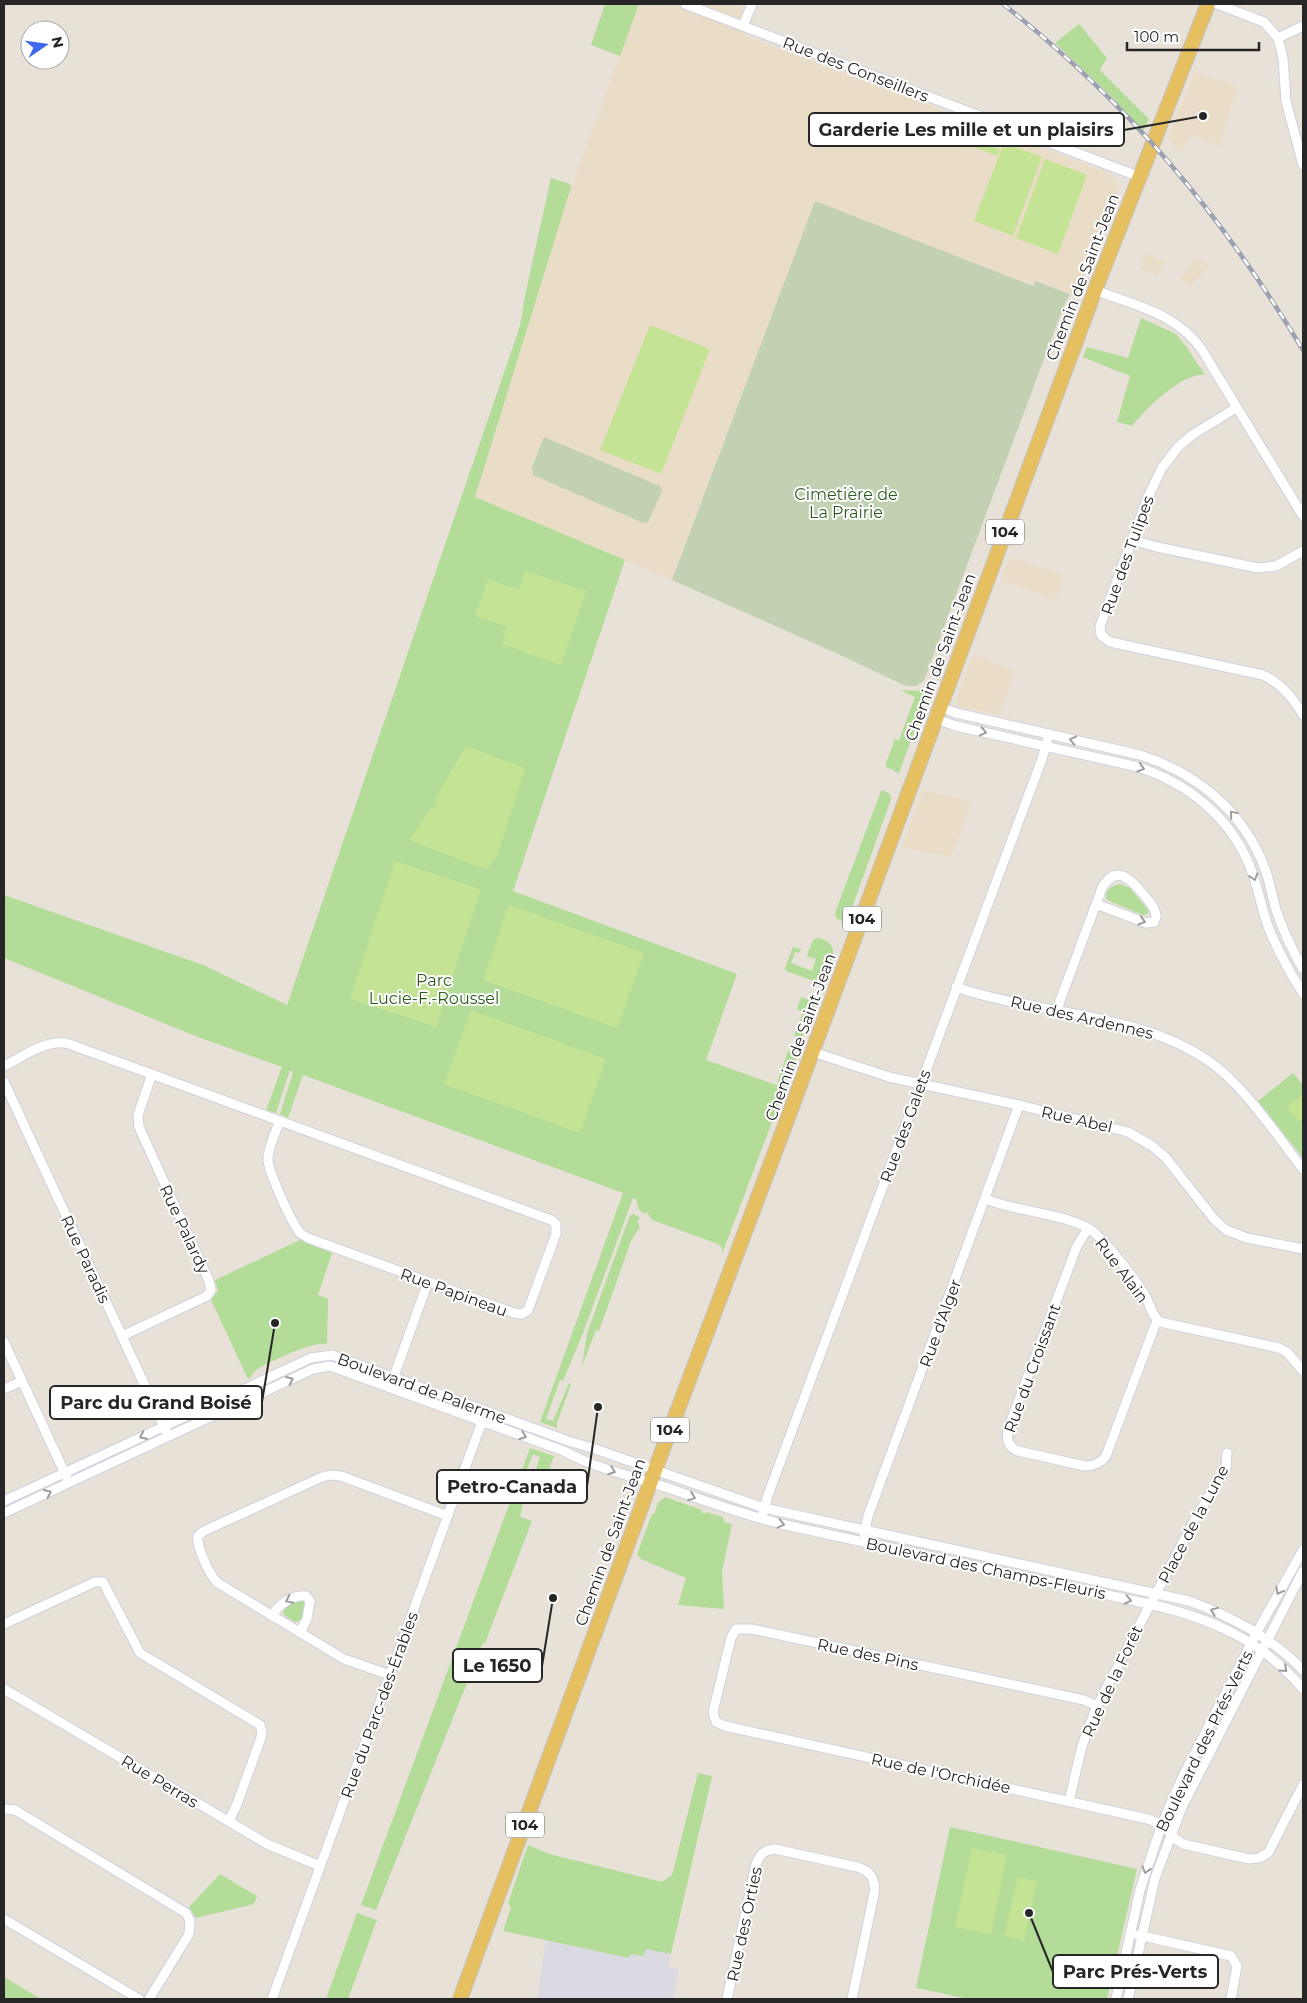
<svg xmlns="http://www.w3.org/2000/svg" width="1307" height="2003" viewBox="0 0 1307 2003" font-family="Montserrat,sans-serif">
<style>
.industrial{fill:#dbd9e1}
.education{fill:#eaddc8}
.green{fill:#b2dc98}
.cemetery{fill:#c2d1b1}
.pitch{fill:#c5e394}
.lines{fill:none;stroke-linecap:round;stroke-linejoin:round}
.street-casing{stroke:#ced2df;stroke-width:11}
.primary-casing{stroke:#c2c2c2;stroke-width:16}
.street{stroke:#fff;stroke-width:9}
.primary{stroke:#e6c060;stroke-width:14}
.rail-casing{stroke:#9ca0b0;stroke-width:4.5}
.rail{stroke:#fff;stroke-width:2.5;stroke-dasharray:8;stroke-linecap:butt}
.oneway{stroke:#9d9d9d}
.labels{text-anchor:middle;stroke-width:4;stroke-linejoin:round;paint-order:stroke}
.shield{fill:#fff;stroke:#676767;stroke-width:1}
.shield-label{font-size:15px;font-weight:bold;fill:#262626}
.street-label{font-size:16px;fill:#262626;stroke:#fff}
.park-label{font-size:16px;fill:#2d5d1d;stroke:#fff}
.leader{fill:none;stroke:#262626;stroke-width:2}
.callout-dot{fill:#262626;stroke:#fff;stroke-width:2}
.callout{fill:#fff;stroke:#262626;stroke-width:2}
.callout-label{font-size:18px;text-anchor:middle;font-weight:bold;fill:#262626}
</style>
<rect width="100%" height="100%" fill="#e8e1d8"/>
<!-- industrial -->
<polygon class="industrial" points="546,1940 629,1958 631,1954 646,1949 671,1954 668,1967 679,1969 673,1999 537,1999"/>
<!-- education -->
<g class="education">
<polygon points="639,4 738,4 750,21 745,36 1108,173 1116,181 1118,188 1077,294 1074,294 1035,282 1033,286 815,202 672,580 475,497 571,187"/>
<polygon points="1195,72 1237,86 1220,146 1190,134 1181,153 1168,138"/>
<polygon points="1146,254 1166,262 1158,276 1140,269"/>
<polygon points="1197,257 1209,265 1191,287 1180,279"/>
<polygon points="1010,557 1064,575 1055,600 1001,580"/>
<polygon points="973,655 1015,671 1000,715 961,707 957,704 957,698"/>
<polygon points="923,790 972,801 951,857 902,847"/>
</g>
<!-- green -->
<g class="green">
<polygon points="605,4 639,4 620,56 591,45"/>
<polygon points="1079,24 1107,58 1100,70 1149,119 1143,131 1108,93 1055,43"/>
<polygon points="551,178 570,184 571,187 475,497 625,560 513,891 737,974 706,1060 776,1085 778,1084 778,1080 788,1051 795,1052 797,1056 722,1254 722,1248 718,1244 652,1220 647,1212 644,1214 639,1210 636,1199 633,1198 583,1333 563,1381 560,1380 546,1419 553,1421 569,1383 571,1384 557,1423 557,1428 540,1422 623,1193 303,1075 288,1118 280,1114 293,1072 290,1070 276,1113 266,1110 282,1067 198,1037 4,958 4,895 203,965 287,1005 520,326 526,291"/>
<path d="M 1141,318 L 1176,334 L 1185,345 L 1205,375 C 1184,371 1144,410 1132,426 L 1117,422 L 1130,376 L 1083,357 L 1087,347 L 1128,358 Z"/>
<polygon points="924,687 926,699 899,773 895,772 894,770 886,767 886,763 895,739 899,740 915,697 900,690 917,691"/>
<polygon points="883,790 890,794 891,799 848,919 844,922 836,918 835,913 881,791"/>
<path d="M 1120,884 L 1130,888 L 1148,910 L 1148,914 L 1143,915 L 1107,900 C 1104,890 1111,886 1120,884 Z"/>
<path d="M 817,937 C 843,945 832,960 824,979 L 814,981 L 786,971 L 785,968 L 793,947 L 801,949 L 799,953 L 795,952 L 791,963 L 812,971 L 816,959 L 806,956 L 808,955 L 808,952 L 814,939 L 817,939 Z"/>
<polygon points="801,997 812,1001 815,1006 806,1032 801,1039 794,1035 803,1012 797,1009"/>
<polygon points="1293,1073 1303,1085 1303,1158 1258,1101"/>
<polygon points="633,1214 641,1218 637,1221 640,1227 631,1241 599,1331 596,1330 582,1366 587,1333 630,1215"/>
<path d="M 300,1240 L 332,1253 L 318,1295 L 328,1299 L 327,1344 C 313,1341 268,1362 256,1370 C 251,1374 253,1376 248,1379 L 211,1300 L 218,1291 L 215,1280 Z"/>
<polygon points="530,1448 554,1456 539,1497 528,1493 540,1457 533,1454 518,1492 520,1496 524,1498 520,1517 532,1521 485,1643 483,1643 376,1910 361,1905"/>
<polygon points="665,1497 702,1510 701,1512 705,1514 706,1512 723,1517 724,1522 732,1524 722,1571 724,1609 678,1605 686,1578 641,1559 637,1554 652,1514 654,1514 658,1503"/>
<path d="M 299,1600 L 305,1602 C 308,1610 303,1621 295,1622 L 284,1615 C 282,1605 292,1603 299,1600 Z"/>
<polygon points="698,1773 712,1776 671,1954 646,1949 643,1956 631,1954 629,1958 503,1931 511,1908 508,1903 528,1845 549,1854 662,1882 672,1875"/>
<polygon points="950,1827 1137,1869 1107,1999 969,1999 916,1988"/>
<polygon points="220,1874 257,1896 254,1904 196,1918 189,1907"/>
<polygon points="357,1913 377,1920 348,1999 326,1999"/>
<polygon points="4,1977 41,1999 4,1999"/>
</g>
<!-- cemetery -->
<g class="cemetery">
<polygon points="815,201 1033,286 1035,281 1070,294 1063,308 926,675 924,680 917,686 906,686 838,654 672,580"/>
<polygon points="544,437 660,486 662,491 648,522 643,523 533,475 532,467"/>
</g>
<!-- pitch -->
<g class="pitch">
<polygon points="936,126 1000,149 997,156 934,131"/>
<polygon points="1004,143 1042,157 1013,236 974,221"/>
<polygon points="1045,159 1087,175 1058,254 1016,238"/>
<polygon points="650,325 710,349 661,474 600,450"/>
<polygon points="526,571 586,591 561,665 502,644 507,627 475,616 488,579 519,590"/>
<polygon points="466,746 525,768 497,856 487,870 409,840 429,811 438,805 434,801"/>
<polygon points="395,861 481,889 436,1027 350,999"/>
<polygon points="509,905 644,953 617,1028 483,980"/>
<polygon points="471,1010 606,1059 580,1133 444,1084"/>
<polygon points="1303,1094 1303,1118 1298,1122 1287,1107"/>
<polygon points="972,1848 1007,1855 991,1935 955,1927"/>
<polygon points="1018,1877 1037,1881 1024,1940 1004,1936"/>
</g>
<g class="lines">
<defs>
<g id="street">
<polyline points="685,4 1140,177"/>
<polyline points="1217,4 1264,22 1278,38 1283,58 1286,101 1303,165"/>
<polyline points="743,26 752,4"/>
<polyline points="1278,38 1303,26"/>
<path d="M 1095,290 C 1135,306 1177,313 1202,350 L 1303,516"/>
<path d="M 1236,408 L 1192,435 L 1178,447 L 1162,468 L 1148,497 L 1100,626 L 1101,635 L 1110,642 L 1263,675 C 1282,684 1293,698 1303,715"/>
<polyline points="1132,540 1157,547 1258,568 1276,566 1303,551"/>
<path d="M 940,707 L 956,713 L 1140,755 C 1197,773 1244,812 1265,869 C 1270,882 1272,896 1276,910 C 1283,930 1292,950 1303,969"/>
<path d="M 936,719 L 956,726 L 1138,767 C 1187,783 1229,816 1249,864 C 1258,885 1261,908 1269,929 C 1278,951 1290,973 1303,993"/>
<path d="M 956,987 C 1042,1017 1155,1011 1225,1074 C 1255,1102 1278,1137 1303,1169"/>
<path d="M 1057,1011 L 1061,998 L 1102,888 C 1117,862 1132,881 1145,896 C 1150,903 1156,908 1156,917 L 1154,922 L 1146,923 L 1096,904"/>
<polyline points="813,1052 889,1077 1019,1105 1128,1132 1152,1146 1166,1158 1214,1219 1226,1230 1247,1238 1303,1249"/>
<path d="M 4,1066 C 22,1057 48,1038 69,1044 L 551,1220 L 556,1224 L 556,1234 L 528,1310 L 522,1314 L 514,1313 L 308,1238 L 300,1233 C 292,1223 267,1170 268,1158 C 269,1146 275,1133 280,1121"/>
<polyline points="4,1082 166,1431"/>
<path d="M 986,1199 C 1014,1212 1074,1214 1095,1233 C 1110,1247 1132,1275 1143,1292 C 1150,1301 1150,1315 1160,1322 L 1279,1348 L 1287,1352 L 1303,1371"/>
<path d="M 1088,1228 L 1077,1246 L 1008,1429 C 1006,1439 1008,1447 1018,1451 L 1085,1466 C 1094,1466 1101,1463 1106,1456 L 1157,1320"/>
<polyline points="122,1336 207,1296 211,1290 209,1281 139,1127 138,1115 152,1074"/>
<polyline points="4,1342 67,1478"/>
<polyline points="392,1382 428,1282"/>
<polyline points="4,1389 22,1381"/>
<path d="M 4,1501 L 311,1358 L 332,1355 L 568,1441 L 592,1448 L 764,1508 L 1189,1601 C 1232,1617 1271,1637 1303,1670"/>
<path d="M 4,1513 L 313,1369 L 330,1366 L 564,1451 C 596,1469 633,1476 668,1488 C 706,1501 742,1514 781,1524 L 1149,1604 C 1210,1618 1262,1640 1303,1689"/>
<polyline points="763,1513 768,1495 1042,759 1049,734"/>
<polyline points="864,1534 868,1516 1019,1105"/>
<path d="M 272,1616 C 278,1605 293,1594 306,1596 L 310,1601 L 307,1619 L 300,1632"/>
<polyline points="4,1624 95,1582 103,1582 140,1653 260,1725 262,1732 261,1738 237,1804 229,1821"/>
<path d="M 390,1675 L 344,1659 L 218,1583 C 210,1576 196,1547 198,1536 L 204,1531 L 322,1477 L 330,1475 L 341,1476 L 448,1516"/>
<polyline points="4,1689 267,1844 320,1866"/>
<polyline points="1097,1706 1084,1700 752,1629 736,1629 731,1638 713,1712 716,1722 725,1726 1148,1819 1165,1826 1173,1837 1183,1844 1249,1859 1259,1858 1268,1853 1303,1785"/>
<polyline points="1069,1801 1082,1746 1097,1706 1194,1521 1226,1468 1227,1453"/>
<polyline points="4,1809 15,1810 186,1913 190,1921 189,1934 149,1999"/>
<polyline points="4,1919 139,1999"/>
<polyline points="1138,1935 1231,1956 1237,1966 1231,1999"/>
<polyline points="272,1999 484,1416"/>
<path d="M 727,1999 L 756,1864 C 760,1854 764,1850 775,1849 L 857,1867 C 871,1871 876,1880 874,1894 L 852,1999"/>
<polyline points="1116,1999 1140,1890 1162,1824 1182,1778 1257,1632 1303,1550"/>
<polyline points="1128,1999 1155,1878 1182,1807 1303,1571"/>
</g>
<polyline id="primary" points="460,1999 655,1470 780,1139 1095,290 1208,4"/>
</defs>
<!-- street casing -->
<use href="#street" class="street-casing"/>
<!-- primary casing -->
<use href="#primary" class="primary-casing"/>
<!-- street -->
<use href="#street" class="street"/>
<!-- primary -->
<use href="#primary" class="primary"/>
<defs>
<path id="rail" d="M 1003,4 C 1130,105 1219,211 1303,350"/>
</defs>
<!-- rail casing -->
<use href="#rail" class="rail-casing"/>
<!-- rail -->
<use href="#rail" class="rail"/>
</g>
<!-- one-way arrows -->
<defs><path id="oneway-chevron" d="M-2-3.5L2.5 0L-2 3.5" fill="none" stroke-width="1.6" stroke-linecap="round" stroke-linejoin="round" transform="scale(1.25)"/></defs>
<g class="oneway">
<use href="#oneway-chevron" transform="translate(983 732) rotate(13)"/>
<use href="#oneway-chevron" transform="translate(1073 740) rotate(-167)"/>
<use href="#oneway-chevron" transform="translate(1141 768) rotate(17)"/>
<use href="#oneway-chevron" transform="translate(1233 814) rotate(-130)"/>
<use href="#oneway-chevron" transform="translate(1254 877) rotate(72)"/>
<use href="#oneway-chevron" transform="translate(1142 921) rotate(16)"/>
<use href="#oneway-chevron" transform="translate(290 1380) rotate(-25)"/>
<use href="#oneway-chevron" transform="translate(143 1436) rotate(155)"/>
<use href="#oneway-chevron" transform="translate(523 1436) rotate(20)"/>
<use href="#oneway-chevron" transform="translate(612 1471) rotate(20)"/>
<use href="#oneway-chevron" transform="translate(48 1493) rotate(-25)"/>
<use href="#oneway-chevron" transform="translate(692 1497) rotate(21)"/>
<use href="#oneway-chevron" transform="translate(781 1524) rotate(13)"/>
<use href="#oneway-chevron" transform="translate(1279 1591) rotate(118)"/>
<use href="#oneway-chevron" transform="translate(289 1600) rotate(154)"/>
<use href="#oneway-chevron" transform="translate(1128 1600) rotate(12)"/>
<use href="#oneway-chevron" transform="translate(1214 1611) rotate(-158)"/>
<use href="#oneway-chevron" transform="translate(1284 1669) rotate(42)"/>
<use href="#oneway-chevron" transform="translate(1146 1870) rotate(107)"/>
</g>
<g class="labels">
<!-- shield labels -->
<g class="shield">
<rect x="986" y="519.5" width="38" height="25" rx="4"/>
<rect x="843" y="906.5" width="38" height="25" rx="4"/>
<rect x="651" y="1417.5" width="38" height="25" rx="4"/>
<rect x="506" y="1812.5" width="38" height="25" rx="4"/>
</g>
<g class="shield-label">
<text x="1005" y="537">104</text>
<text x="862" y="924">104</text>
<text x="670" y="1435">104</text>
<text x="525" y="1830">104</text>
</g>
<!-- street labels -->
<g class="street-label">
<text transform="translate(856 69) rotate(21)" y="6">Rue des Conseillers</text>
<text transform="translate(1082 277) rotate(-69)" y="6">Chemin de Saint-Jean</text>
<text transform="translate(1127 555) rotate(-70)" y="6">Rue des Tulipes</text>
<text transform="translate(940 657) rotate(-70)" y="6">Chemin de Saint-Jean</text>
<text transform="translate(1082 1017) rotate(13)" y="6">Rue des Ardennes</text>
<text transform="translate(800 1037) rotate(-70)" y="6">Chemin de Saint-Jean</text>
<text transform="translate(1077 1119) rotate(13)" y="6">Rue Abel</text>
<text transform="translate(905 1126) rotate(-70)" y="6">Rue des Galets</text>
<text transform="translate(185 1229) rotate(65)" y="6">Rue Palardy</text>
<text transform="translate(86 1259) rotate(65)" y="6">Rue Paradis</text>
<text transform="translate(1122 1270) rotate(53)" y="6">Rue Alain</text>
<text transform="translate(454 1292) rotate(20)" y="6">Rue Papineau</text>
<text transform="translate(940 1323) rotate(-70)" y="6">Rue d'Alger</text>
<text transform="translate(1032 1368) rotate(-70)" y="6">Rue du Croissant</text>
<text transform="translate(422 1388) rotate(20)" y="6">Boulevard de Palerme</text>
<text transform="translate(1193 1524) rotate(-62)" y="6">Place de la Lune</text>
<text transform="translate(610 1542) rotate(-70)" y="6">Chemin de Saint-Jean</text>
<text transform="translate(986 1568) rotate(12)" y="6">Boulevard des Champs-Fleuris</text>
<text transform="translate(868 1654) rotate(12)" y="6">Rue des Pins</text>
<text transform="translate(1112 1681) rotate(-65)" y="6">Rue de la Forêt</text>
<text transform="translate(379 1705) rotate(-70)" y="6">Rue du Parc-des-Érables</text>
<text transform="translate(1204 1741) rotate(-64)" y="6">Boulevard des Prés-Verts</text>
<text transform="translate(941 1773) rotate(12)" y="6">Rue de l'Orchidée</text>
<text transform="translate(160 1781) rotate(31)" y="6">Rue Perras</text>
<text transform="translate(744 1924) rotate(-78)" y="6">Rue des Orties</text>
</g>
<!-- park labels -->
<g class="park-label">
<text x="846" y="500">Cimetière de<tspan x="846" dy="18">La Prairie</tspan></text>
<text x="434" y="986">Parc<tspan x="434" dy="18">Lucie-F.-Roussel</tspan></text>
</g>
</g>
<!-- callouts -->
<path class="leader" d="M1203 116L1124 130M275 1323L262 1402M598 1407L587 1486M553 1598L542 1666M1029 1913L1053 1972"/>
<g class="callout-dot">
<circle cx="1203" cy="116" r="5"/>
<circle cx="275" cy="1323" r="5"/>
<circle cx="598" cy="1407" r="5"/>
<circle cx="553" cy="1598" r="5"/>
<circle cx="1029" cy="1913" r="5"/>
</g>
<g class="callout">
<rect x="809" y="113" width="315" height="33" rx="5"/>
<rect x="50" y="1386" width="212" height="33" rx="5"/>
<rect x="437" y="1470" width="150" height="33" rx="5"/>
<rect x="453" y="1649" width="89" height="33" rx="5"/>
<rect x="1053" y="1955" width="165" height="33" rx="5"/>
</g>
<g class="callout-label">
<text x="966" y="136">Garderie Les mille et un plaisirs</text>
<text x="156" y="1409">Parc du Grand Boisé</text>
<text x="512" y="1493">Petro-Canada</text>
<text x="497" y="1672">Le 1650</text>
<text x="1135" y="1978">Parc Prés-Verts</text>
</g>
<!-- border -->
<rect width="1307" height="2003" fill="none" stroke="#262626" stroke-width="10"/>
<!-- north arrow -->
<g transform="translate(45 45) rotate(77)"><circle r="24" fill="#ffffff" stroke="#a8a8a8"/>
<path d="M0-4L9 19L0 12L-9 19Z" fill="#4169ed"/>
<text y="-8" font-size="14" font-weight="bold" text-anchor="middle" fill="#262626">N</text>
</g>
<!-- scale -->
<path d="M1127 42v8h132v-8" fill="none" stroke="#262626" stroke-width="2.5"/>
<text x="1134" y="42" font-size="15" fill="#262626" stroke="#ffffff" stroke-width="4" paint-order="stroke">100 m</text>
</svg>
